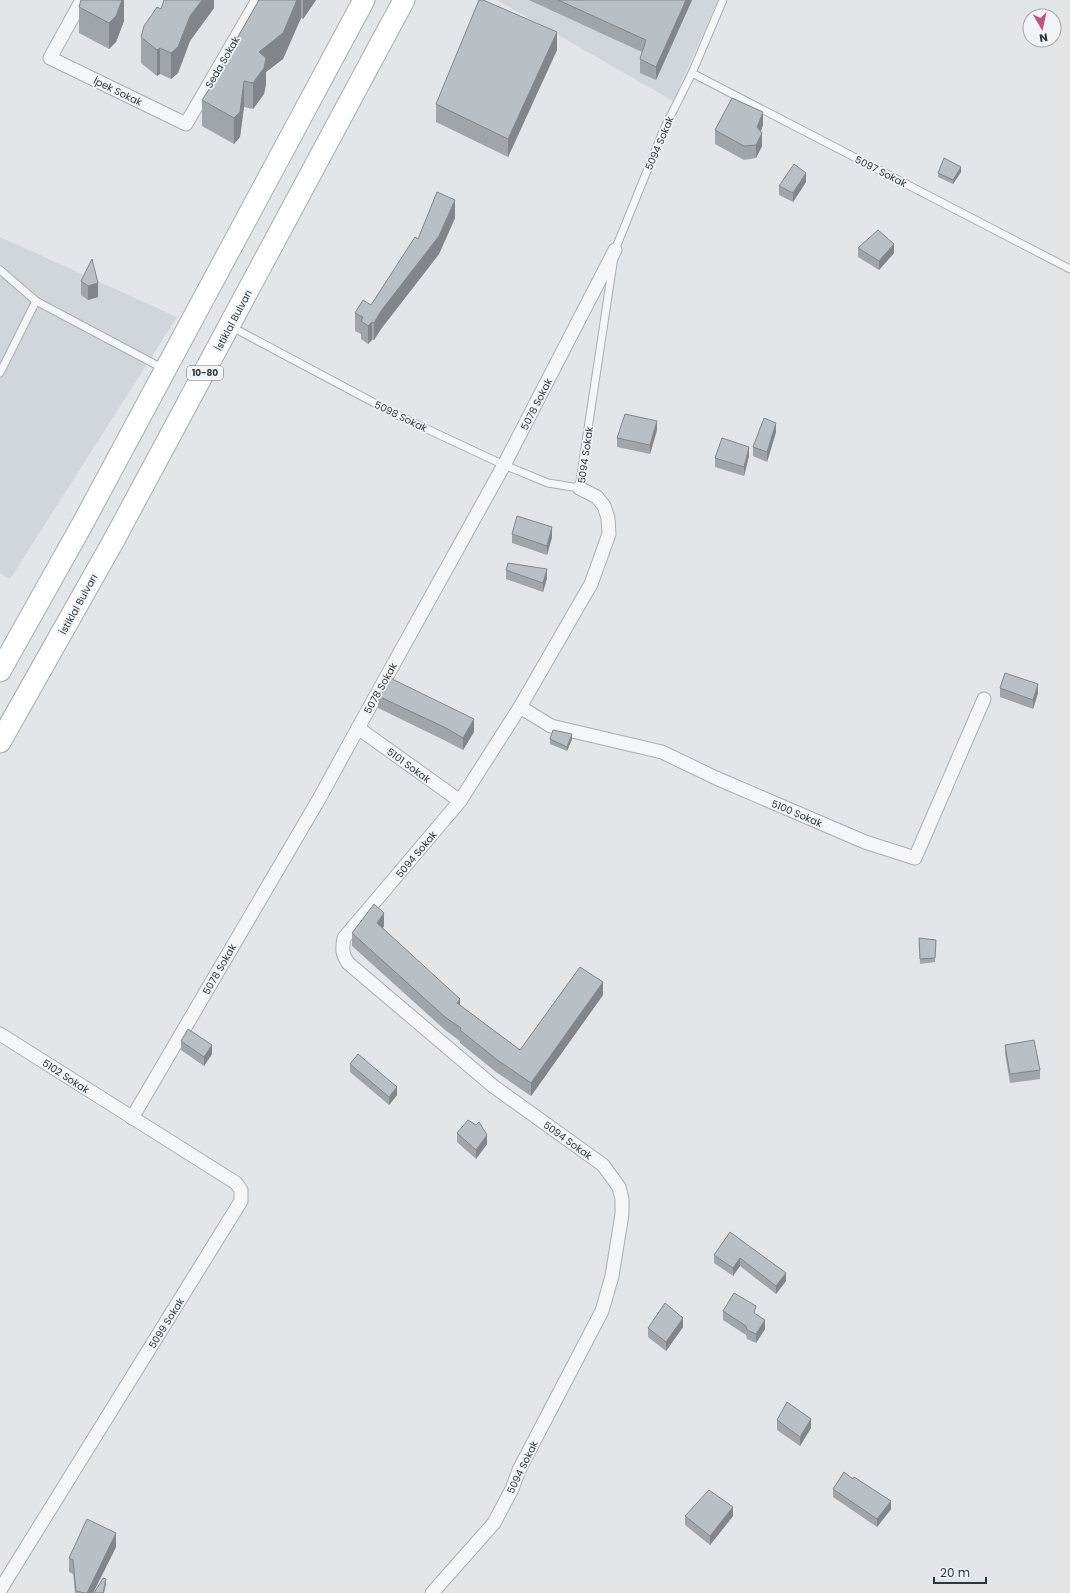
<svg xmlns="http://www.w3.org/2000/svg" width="1070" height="1593" viewBox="0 0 1070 1593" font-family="Poppins,sans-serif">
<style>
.built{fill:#d0d6da}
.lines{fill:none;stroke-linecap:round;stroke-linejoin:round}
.service-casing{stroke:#a8aeb3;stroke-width:9}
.minor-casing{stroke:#a8aeb3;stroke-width:15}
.primary-casing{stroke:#a2adb3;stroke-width:23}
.service{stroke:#f4f6f7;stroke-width:7}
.minor{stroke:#f4f6f7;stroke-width:13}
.primary{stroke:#fff;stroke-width:21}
.wall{fill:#9fa5a9}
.shaded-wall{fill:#82868a}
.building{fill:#b9c0c5;stroke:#82868a}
.labels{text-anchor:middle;stroke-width:3.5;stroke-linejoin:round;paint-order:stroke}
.shield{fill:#f1f4f6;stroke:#677076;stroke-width:1}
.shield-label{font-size:9px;font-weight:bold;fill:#2c373f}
.street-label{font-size:10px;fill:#2c373f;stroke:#f1f4f6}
</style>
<rect width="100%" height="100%" fill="#e2e6e9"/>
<!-- built -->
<g class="built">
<polygon points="497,0 718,0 673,101"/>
<polygon points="0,237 177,317 10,579 0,573"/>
</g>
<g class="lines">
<defs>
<g id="service">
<polyline points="692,73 1070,269"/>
<polyline points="0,270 36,301 164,369"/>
<polyline points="230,326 397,415 504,465 548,483 579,488 615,250 664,129 692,73 723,0"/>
<polyline points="0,373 36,301"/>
</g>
<g id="minor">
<polyline points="82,0 50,58 186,124 258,0"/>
<polyline points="520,707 551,726 662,752 716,778 865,842 915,858 984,699"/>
<polyline points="358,728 460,801"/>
<polyline points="0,1034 236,1183 241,1190 241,1201 0,1590"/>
<polyline points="132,1118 319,799 358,728 504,465 615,250"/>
<path d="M 432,1593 L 494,1523 L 512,1489 L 519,1470 L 602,1311 L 612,1276 L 622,1214 L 622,1199 L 619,1187 L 603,1165 L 493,1086 L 348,963 C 342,954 342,949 344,938 L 460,801 L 520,707 L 591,584 L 609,534 L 608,518 L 604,506 L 597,497 L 579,488"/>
</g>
<g id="primary">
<polyline points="0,671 83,523 364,0"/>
<polyline points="0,742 114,540 404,0"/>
</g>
</defs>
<!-- service casing -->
<use href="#service" class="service-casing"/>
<!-- minor casing -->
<use href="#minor" class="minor-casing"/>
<!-- primary casing -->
<use href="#primary" class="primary-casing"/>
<!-- service -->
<use href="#service" class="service"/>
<!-- minor -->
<use href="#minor" class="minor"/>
<!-- primary -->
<use href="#primary" class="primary"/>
</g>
<!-- wall -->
<g class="wall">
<polygon points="124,0 124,21 116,42 109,49 79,33 79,7"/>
<polygon points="214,0 214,8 190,41 178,73 171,79 160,74 157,76 141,63 141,37 161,9"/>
<polygon points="259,0 316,0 303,19 301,18 283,59 266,72 266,84 264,94 253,109 244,107 240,137 234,144 202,126 202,100 220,72 220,68"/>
<polygon points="529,0 692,0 656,80 640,73 640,59 642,52"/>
<polygon points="557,50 508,157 436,122 436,104"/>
<polygon points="763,125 761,131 762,146 756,158 744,160 715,144 715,130"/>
<polygon points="961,172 953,184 938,177 938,173"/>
<polygon points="806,182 793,202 779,195 779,186"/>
<polygon points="455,218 439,254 381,329 374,340 372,340 368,344 361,339 361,334 355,331 355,313 371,305 418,239"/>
<polygon points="858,248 894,253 879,270 858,257"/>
<polygon points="92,259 98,297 88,300 81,295 81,281"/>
<polygon points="657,430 650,454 617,447 617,438"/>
<polygon points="776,432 767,462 753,456 753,447"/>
<polygon points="749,456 744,476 715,467 715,458"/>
<polygon points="512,534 552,537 547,555 512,543"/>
<polygon points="506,570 547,578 543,592 506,579"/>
<polygon points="1000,688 1038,693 1033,709 1000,697"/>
<polygon points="378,696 474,732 463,750 446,741 378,708"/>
<polygon points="550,739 572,739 567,751 550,744"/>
<polygon points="384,926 383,928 460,1005 520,1050 603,995 531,1096 496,1072 460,1043 460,1041 445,1030 352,946 352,933"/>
<polygon points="919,938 936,940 935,962 920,964"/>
<polygon points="181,1041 212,1054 204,1066 181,1050"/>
<polygon points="1005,1045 1040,1070 1040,1079 1010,1083 1005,1054"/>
<polygon points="350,1064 397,1095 389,1105 350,1072"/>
<polygon points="457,1133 487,1144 476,1159 457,1142"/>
<polygon points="730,1232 786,1281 776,1294 740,1266 733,1276 714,1263 714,1255"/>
<polygon points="723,1311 756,1314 765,1329 756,1343 747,1339 746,1335 723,1320"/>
<polygon points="683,1327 666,1351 648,1337 648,1328"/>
<polygon points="777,1420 811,1428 800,1446 777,1430"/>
<polygon points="833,1489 891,1509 877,1527 833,1497"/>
<polygon points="685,1516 733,1516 710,1545 685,1525"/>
<polygon points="116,1547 93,1593 75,1593 73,1574 69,1572 69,1558"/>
</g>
<!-- shaded-wall -->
<g class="shaded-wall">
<polygon points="122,0 124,0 124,21 116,42 109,49 109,23"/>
<polygon points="202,0 214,0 214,8 190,41 178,73 171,79 171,53 190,16"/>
<polygon points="297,0 301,0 301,18 283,59 266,72 266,84 264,94 253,109 253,83 259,52"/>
<polygon points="303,0 316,0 303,19"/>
<polygon points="686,0 692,0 656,80 656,67"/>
<polygon points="557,32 557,50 508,157 508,139"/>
<polygon points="160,48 160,74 157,76 157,50"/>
<polygon points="244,81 244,107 240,137 234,144 234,118"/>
<polygon points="763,112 763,125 757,141 757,127"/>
<polygon points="762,133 762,146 756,158 756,145"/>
<polygon points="961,167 961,172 953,184 953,180"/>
<polygon points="806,173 806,182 793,202 793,193"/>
<polygon points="455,200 455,218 439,254 381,329 374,340 374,323 381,311"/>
<polygon points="894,244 894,253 879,270 879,261"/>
<polygon points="98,283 98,297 88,300 88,286"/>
<polygon points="372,322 372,340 368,344 368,326"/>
<polygon points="657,421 657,430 650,454 650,445"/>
<polygon points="776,423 776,432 767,462 767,452"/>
<polygon points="749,447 749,456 744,476 744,467"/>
<polygon points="552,527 552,537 547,555 547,546"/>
<polygon points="547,569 547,578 543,592 543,583"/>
<polygon points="1038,684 1038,693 1033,709 1033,700"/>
<polygon points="474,719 474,732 463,750 463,738"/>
<polygon points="572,734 572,739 567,751 567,747"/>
<polygon points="384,913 384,926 377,936 377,923"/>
<polygon points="603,982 603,995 531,1096 531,1083"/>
<polygon points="460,999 460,1012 457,1003"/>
<polygon points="212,1045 212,1054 204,1066 204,1057"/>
<polygon points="397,1087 397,1095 389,1105 389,1097"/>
<polygon points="487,1135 487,1144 476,1159 476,1150"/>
<polygon points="740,1258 740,1266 733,1276 733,1268"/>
<polygon points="786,1273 786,1281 776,1294 776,1286"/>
<polygon points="683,1318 683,1327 666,1351 666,1342"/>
<polygon points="765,1320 765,1329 756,1343 756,1334"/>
<polygon points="811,1419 811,1428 800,1446 800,1437"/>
<polygon points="891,1501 891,1509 877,1527 877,1519"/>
<polygon points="733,1507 733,1516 710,1545 710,1536"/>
<polygon points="116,1533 116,1547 93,1593 87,1593"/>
<polygon points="106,1579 106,1584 104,1593 103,1593"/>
</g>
<!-- building -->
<g class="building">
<polygon points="81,0 122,0 116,16 109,23 79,7"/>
<polygon points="164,0 202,0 190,16 178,47 171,53 160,48 157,50 141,37 144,26 157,7 161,9"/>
<polygon points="259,0 297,0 283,33 259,52 266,58 264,68 253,83 244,81 240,112 234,118 202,100 222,70 220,68"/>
<polygon points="479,0 483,0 557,32 508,139 436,104"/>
<polygon points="558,0 686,0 656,67 640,59 646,40"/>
<polygon points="732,98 763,112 757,127 762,133 756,145 744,146 715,130"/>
<polygon points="944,158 961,167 953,180 938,173"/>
<polygon points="794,164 806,173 793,193 779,186"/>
<polygon points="437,192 455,200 439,236 381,311 374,323 372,322 368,326 361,321 363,317 355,313 363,300 371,305 415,237 418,239"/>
<polygon points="878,230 894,244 879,261 858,248"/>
<polygon points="92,259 98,283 88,286 81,281"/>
<polygon points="625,414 657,421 650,445 617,438"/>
<polygon points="764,418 776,423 767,452 753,447"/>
<polygon points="722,438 749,447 744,467 715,458"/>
<polygon points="517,516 552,527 547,546 512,534"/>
<polygon points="508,563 547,569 543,583 506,570"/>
<polygon points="1005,673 1038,684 1033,700 1000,688"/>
<polygon points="388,677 474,719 463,738 446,728 378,696"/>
<polygon points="553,730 572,734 567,747 550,739"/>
<polygon points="374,904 384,913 377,923 460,999 457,1003 520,1050 580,967 603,982 531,1083 496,1059 460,1030 461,1028 445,1017 352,933"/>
<polygon points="919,938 936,940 935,958 920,959"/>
<polygon points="188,1029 212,1045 204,1057 181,1041"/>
<polygon points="1034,1040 1040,1070 1010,1074 1005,1045"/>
<polygon points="358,1054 397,1087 389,1097 350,1064"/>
<polygon points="468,1120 476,1125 479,1122 487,1135 476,1150 457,1133"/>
<polygon points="730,1232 786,1273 776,1286 740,1258 733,1268 714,1255"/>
<polygon points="734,1293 756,1306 754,1313 765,1320 756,1334 747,1330 746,1326 723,1311"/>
<polygon points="665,1303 683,1318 666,1342 648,1328"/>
<polygon points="787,1402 811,1419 800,1437 777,1420"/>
<polygon points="844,1472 853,1479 854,1477 891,1501 877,1519 833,1489"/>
<polygon points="709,1490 733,1507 710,1536 685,1516"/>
<polygon points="87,1519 116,1533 87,1593 85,1593 76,1591 73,1560 69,1558"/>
<polygon points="103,1578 106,1579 103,1593 94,1593"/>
</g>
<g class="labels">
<!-- shield labels -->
<rect class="shield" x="187" y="366" width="36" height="14" rx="3"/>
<g class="shield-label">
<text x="205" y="376">10-80</text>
</g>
<!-- street labels -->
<g class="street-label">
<text transform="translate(222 62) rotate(-60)" y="4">Seda Sokak</text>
<text transform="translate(118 91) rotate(26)" y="4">İpek Sokak</text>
<text transform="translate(659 143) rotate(-67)" y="4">5094 Sokak</text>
<text transform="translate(881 171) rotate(27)" y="4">5097 Sokak</text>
<text transform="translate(233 320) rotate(-62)" y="4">İstiklal Bulvarı</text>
<text transform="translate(536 404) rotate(-63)" y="4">5078 Sokak</text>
<text transform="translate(401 416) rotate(26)" y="4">5098 Sokak</text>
<text transform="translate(585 455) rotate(-82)" y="4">5094 Sokak</text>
<text transform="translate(78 604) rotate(-61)" y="4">İstiklal Bulvarı</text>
<text transform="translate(380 688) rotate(-61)" y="4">5078 Sokak</text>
<text transform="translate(409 765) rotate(36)" y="4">5101 Sokak</text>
<text transform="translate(797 813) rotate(23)" y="4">5100 Sokak</text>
<text transform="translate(416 854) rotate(-50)" y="4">5094 Sokak</text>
<text transform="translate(219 969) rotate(-60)" y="4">5078 Sokak</text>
<text transform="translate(66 1076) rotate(33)" y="4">5102 Sokak</text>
<text transform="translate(568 1140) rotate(36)" y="4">5094 Sokak</text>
<text transform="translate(166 1323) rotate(-58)" y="4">5099 Sokak</text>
<text transform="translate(522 1467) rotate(-64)" y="4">5094 Sokak</text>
</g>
</g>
<!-- north arrow -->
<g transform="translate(1042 28) rotate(171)"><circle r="19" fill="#f1f4f6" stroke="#a2a8ad"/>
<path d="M0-3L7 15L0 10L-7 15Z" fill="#c0547e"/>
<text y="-6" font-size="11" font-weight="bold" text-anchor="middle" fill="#2c373f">N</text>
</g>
<!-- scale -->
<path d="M934 1577v6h52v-6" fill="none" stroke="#2c373f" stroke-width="2"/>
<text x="940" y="1577" font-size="12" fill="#2c373f" stroke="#f1f4f6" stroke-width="3" paint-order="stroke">20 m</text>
</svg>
